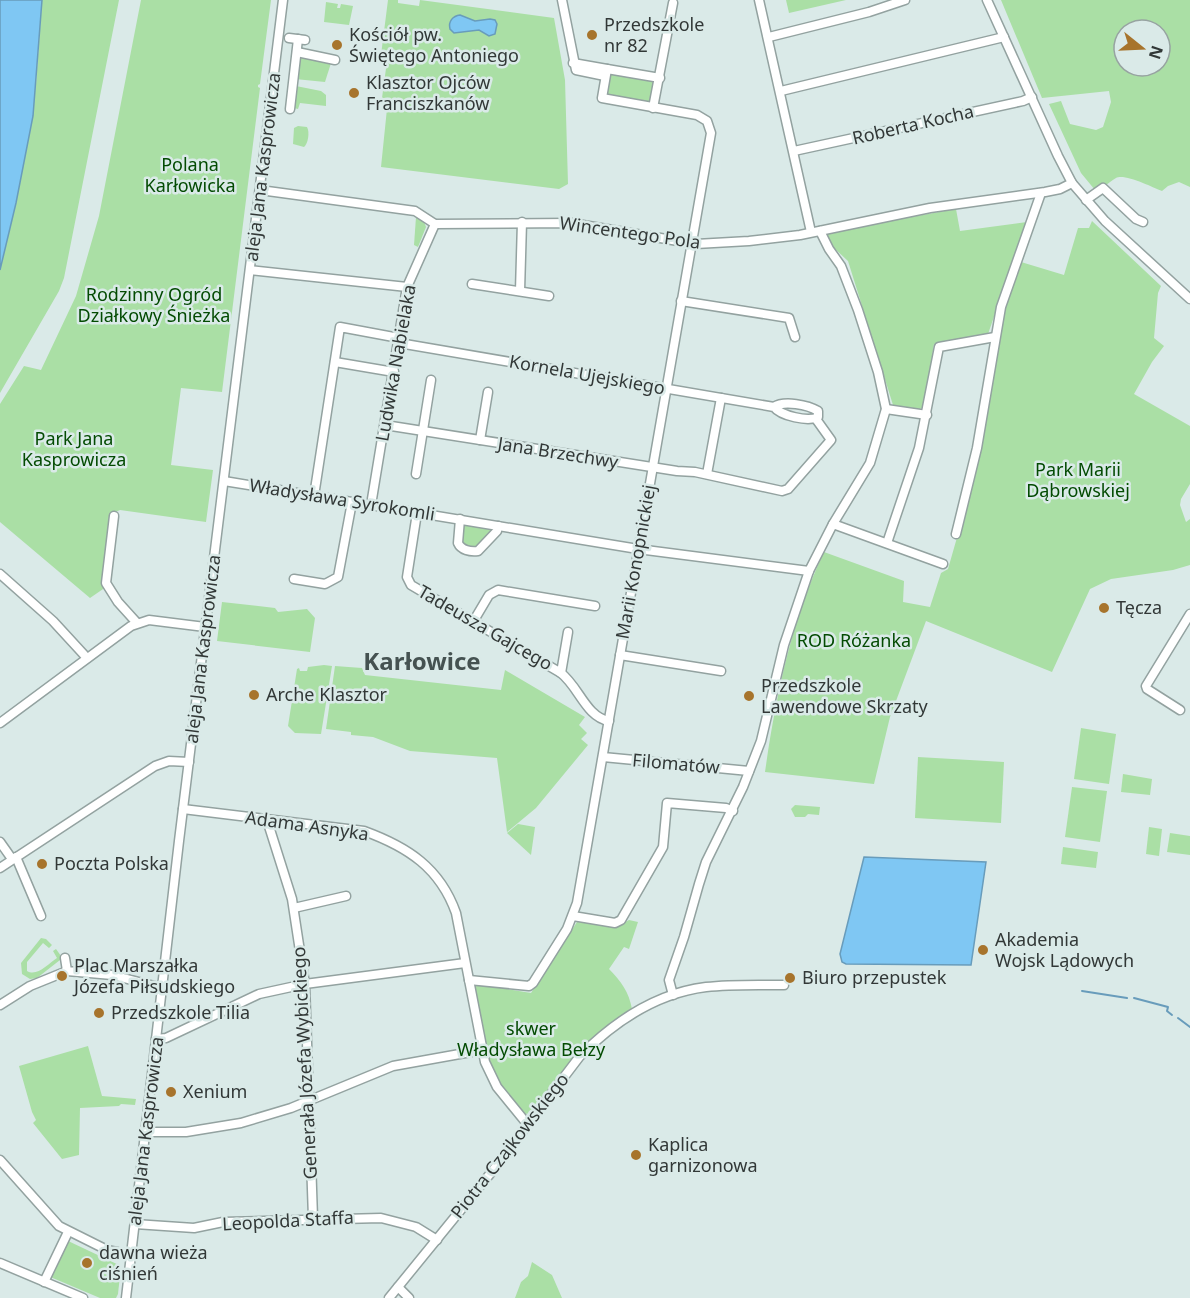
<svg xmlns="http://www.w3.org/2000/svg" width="1190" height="1298" viewBox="0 0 1190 1298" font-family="'Noto Sans',sans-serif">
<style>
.green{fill:#aadfa5;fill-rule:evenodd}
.water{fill:#7fc7f3;stroke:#689cbb;stroke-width:1.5}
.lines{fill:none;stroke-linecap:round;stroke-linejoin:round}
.stream{stroke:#689cbb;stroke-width:2}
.minor-casing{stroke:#93a2a0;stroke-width:11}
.minor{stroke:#fff;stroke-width:8}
.poi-dot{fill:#a7742c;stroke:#daeae8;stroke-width:2}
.labels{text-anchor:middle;stroke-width:5;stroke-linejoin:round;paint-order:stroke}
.poi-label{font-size:18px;fill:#323837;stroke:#daeae8;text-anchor:start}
.street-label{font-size:18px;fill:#323837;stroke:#daeae8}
.park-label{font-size:18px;fill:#034b02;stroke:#daeae8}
.district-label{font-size:24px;font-weight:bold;fill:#455251;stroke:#daeae8}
</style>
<rect width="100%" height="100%" fill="#daeae8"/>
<!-- green -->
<g class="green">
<polygon points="42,0 119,0 64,278 59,291 0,393 0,270 16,203 36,84"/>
<polygon points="141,0 271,0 260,84 258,85 258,87 260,88 222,392 181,388 171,465 213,470 206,522 120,510 111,514 106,587 90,598 0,522 0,404 24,366 41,370 76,296 99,216"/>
<polygon points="388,0 398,0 398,3 419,6 420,0 554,18 565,80 568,184 559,189 381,167 388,99 382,98 387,61 381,55"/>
<polygon points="786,0 846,0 789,13"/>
<path d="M 1001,0 L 1190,0 L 1190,187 L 1179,182 L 1168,186 L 1162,191 C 1152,187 1124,173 1116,178 C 1108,183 1105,187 1095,190 L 1081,173 L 1049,104 L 1061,101 L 1070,124 L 1096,130 L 1103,127 L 1111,102 L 1109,91 L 1042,98 ZM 1124,30 L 1160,30 L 1160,66 L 1124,66 Z"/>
<polygon points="326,2 338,4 337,8 340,8 341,4 353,6 349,25 324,22"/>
<polygon points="298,55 331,63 325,82 295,79"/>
<polygon points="614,72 653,80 654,83 651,103 607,95 609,74"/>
<polygon points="296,86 321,91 326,95 326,106 300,103 298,109 294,108"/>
<path d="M 298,126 L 307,127 C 310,132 308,144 304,147 L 293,144 L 294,128 Z"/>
<polygon points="956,209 960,231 1027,222 988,334 934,344 924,406 920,409 893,405 848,261 834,248 827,236 827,232"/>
<polygon points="416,217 424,222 426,227 418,247 414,245"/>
<path d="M 1092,221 L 1161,286 L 1158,293 L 1154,338 L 1164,346 L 1152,362 L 1134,394 L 1190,426 L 1190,484 L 1181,499 L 1180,505 L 1186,522 L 1190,519 L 1190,565 L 1173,570 L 1111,579 L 1090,589 L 1052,672 L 926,621 L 890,717 L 874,784 L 765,772 C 776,696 791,621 824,552 L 904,581 L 903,602 L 930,607 L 941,573 L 948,569 L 960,527 L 1003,311 L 1021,262 L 1064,275 L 1078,228 L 1089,228 Z"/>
<path d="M 464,525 L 491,529 L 492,532 C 482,542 480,551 465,546 L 462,539 Z"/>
<polygon points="222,602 275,608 278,612 307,609 315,618 310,652 217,641"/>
<polygon points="324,665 332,666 321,734 295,733 288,726 297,669 299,668 300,671 307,671 308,667"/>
<polygon points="335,666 362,668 365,675 501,690 505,670 585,717 579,725 587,733 581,739 588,745 536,808 507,832 497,758 410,751 373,737 351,735 351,732 326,729"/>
<polygon points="1081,728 1116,734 1109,784 1074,779"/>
<polygon points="918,757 1004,762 1001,823 915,818"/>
<polygon points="1123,774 1152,779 1150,795 1121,792"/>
<polygon points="1072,787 1107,791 1100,842 1065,837"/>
<polygon points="795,805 820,807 819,815 808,814 805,817 795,817 791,809"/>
<polygon points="518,824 535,827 531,855 507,833"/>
<polygon points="1149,827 1162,829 1159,856 1146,854"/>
<polygon points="1170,833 1190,836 1190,855 1167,852"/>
<polygon points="1063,847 1098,852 1096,868 1061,864"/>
<path d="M 629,920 L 638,922 L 629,949 L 624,947 L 609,969 C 621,981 629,992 632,1009 L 608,1026 L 533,1113 L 525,1114 C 485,1077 484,1039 474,989 L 476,984 L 531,993 L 577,922 L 618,926 Z"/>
<path d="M 41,938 L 46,939 L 52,945 L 49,948 L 43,943 L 27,962 L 27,971 C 37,977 48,964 57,958 L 53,951 L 56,949 L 61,956 L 60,960 L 37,978 L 30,979 L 22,974 L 21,963 Z"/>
<polygon points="88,1046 102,1096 136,1099 135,1105 121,1104 119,1106 80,1108 79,1155 62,1159 33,1123 36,1120 32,1112 19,1066"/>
<polygon points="66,1240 121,1266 118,1294 116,1298 100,1298 48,1276"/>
<polygon points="532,1262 552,1275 562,1298 515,1298 521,1282 528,1276"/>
</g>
<!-- water -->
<g class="water">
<polygon points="0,0 42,0 33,116 16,203 0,270"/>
<path d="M 460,15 L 475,21 L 490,19 L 495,20 L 497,24 L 495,34 L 489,36 L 479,30 L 454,33 L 450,29 C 448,21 453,16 460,15 Z"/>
<polygon points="864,857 986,862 971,965 846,964 842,962 840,954"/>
</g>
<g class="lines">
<!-- stream -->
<g class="stream">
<polyline points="1082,991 1127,998"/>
<polyline points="1134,998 1168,1007 1167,1011 1172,1015"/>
<polyline points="1178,1018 1190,1027"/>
</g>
<defs>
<g id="minor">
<polyline points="562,0 576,70 605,76"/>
<polyline points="759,0 811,232"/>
<polyline points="987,0 1058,156 1072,183 1105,221 1190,299"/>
<polyline points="769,37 869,12 905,0"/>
<polyline points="289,38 305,40"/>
<polyline points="297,52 335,60"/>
<polyline points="573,63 607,69"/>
<polyline points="781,91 1004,37"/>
<polyline points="653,108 673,3"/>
<polyline points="290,109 298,39"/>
<polyline points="794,151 1023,101 1032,97"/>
<polyline points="260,190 415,211 435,224 571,223 696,244 749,241 800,235 930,208 1045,192 1060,189 1072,183"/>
<polyline points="1086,200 1103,188 1136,219 1143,222"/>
<polyline points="250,270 407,287"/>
<polyline points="472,284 549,296"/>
<polyline points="520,291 522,222"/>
<polyline points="681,301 789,318 795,337"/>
<path d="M 399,343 L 774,407 C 781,416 808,422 818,417 L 818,411 C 808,405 784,400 774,407"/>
<polyline points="335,362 394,372"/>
<polyline points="886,409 927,415"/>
<polyline points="385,425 677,471 695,472 782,491 788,489 831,440 816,419"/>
<polyline points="480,440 488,392"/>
<polyline points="416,474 431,380"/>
<polyline points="707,474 721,398"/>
<polyline points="224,481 638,549 809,571"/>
<polyline points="314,496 340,327 399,338"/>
<polyline points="371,505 407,287 435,224"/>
<path d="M 417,513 L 407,577 L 411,585 L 561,673 C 579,687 586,717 609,721"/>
<polyline points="114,516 106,583 118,602 137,623"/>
<path d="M 460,519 L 458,543 C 461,550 470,552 478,551 L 497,531 L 498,526"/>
<polyline points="833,524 943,564"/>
<polyline points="956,534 977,448 1001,307 1041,193"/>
<polyline points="887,543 919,448 939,347 995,337"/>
<polyline points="0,574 53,621 87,658"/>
<polyline points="294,579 325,584 338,577 352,502"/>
<polyline points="473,622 489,595 498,590 595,606"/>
<polyline points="620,655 721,671"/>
<polyline points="561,673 568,632"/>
<polyline points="1180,710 1147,689 1146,686 1190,614"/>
<polyline points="0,723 131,626 149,620 205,627"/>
<polyline points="603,757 749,771"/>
<path d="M 183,809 L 364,831 C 408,847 440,868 456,913 L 485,1062 L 497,1087 L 528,1125"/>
<polyline points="267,820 292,899 305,984 313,1218"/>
<polyline points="0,842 12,859"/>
<polyline points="16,857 41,916"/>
<polyline points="0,868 155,766 169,761 189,762"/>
<polyline points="294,908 346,896"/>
<polyline points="573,916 615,923 621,920 663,847 667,803 726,808 733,811"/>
<polyline points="65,958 67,971 112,975 162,988"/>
<polyline points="469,980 529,986 533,983 567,929 577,903 711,133 707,121 697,115 602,98 607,69 660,78"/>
<polyline points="673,995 669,980 684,937 699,884 706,862 743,787 761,741 784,645 809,571 833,524 870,463 886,409 878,372 858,310 841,266 829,249 820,231"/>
<polyline points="0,1005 30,986 67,971"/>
<polyline points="156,1039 166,1038 259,994 305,984 465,963"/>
<polyline points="145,1132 186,1132 241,1123 291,1108 393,1066 482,1050"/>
<polyline points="0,1160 59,1226 107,1250 131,1255"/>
<polyline points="135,1224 194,1228 223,1222 381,1218 416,1227 437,1240"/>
<polyline points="0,1263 83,1298"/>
<polyline points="44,1282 68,1232"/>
<polyline points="398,1287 409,1298"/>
<polyline points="126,1298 179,841 283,0"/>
<path d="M 389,1298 L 494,1169 L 580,1056 C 614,1022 657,993 706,987 C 732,984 758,985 784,985"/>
</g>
</defs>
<!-- minor casing -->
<use href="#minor" class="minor-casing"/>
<!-- minor -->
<use href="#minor" class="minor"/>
</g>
<!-- markers -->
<g class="poi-dot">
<circle cx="592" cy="35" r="6"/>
<circle cx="337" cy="45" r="6"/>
<circle cx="354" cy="93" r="6"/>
<circle cx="1104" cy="608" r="6"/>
<circle cx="254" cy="695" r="6"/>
<circle cx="749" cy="696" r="6"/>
<circle cx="42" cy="864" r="6"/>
<circle cx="983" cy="950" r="6"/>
<circle cx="62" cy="976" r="6"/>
<circle cx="790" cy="978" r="6"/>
<circle cx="99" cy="1013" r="6"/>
<circle cx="171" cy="1092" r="6"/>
<circle cx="636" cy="1155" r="6"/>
<circle cx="87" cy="1263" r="6"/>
</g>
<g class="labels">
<!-- poi labels -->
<g class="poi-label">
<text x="604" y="31">Przedszkole<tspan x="604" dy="21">nr 82</tspan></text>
<text x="349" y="41">Kościół pw.<tspan x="349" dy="21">Świętego Antoniego</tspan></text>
<text x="366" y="89">Klasztor Ojców<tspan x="366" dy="21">Franciszkanów</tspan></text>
<text x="1116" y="614">Tęcza</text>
<text x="761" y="692">Przedszkole<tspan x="761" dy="21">Lawendowe Skrzaty</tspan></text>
<text x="266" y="701">Arche Klasztor</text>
<text x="54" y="870">Poczta Polska</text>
<text x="995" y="946">Akademia<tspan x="995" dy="21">Wojsk Lądowych</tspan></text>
<text x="74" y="972">Plac Marszałka<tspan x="74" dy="21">Józefa Piłsudskiego</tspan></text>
<text x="802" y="984">Biuro przepustek</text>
<text x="111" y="1019">Przedszkole Tilia</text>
<text x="183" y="1098">Xenium</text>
<text x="648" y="1151">Kaplica<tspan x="648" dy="21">garnizonowa</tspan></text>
<text x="99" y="1259">dawna wieża<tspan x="99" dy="21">ciśnień</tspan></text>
</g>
<!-- street labels -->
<g class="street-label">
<text transform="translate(913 125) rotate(-13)" y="6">Roberta Kocha</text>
<text transform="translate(263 167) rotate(-83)" y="6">aleja Jana Kasprowicza</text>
<text transform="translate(630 233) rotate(8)" y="6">Wincentego Pola</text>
<text transform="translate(396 363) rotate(-80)" y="6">Ludwika Nabielaka</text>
<text transform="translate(587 375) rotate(10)" y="6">Kornela Ujejskiego</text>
<text transform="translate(558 453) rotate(9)" y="6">Jana Brzechwy</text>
<text transform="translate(342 500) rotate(9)" y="6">Władysława Syrokomli</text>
<text transform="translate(636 562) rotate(-80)" y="6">Marii Konopnickiej</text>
<text transform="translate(485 628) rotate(30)" y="6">Tadeusza Gajcego</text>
<text transform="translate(203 649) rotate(-83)" y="6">aleja Jana Kasprowicza</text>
<text transform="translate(676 764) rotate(5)" y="6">Filomatów</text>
<text transform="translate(307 826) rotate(8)" y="6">Adama Asnyka</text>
<text transform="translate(305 1063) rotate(-93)" y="6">Generała Józefa Wybickiego</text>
<text transform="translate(146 1131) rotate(-83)" y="6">aleja Jana Kasprowicza</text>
<text transform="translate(510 1146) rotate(-52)" y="6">Piotra Czajkowskiego</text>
<text transform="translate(288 1221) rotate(-3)" y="6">Leopolda Staffa</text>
</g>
<!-- park labels -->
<g class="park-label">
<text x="190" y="171">Polana<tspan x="190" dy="21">Karłowicka</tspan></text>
<text x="154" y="301">Rodzinny Ogród<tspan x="154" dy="21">Działkowy Śnieżka</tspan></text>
<text x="74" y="445">Park Jana<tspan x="74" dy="21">Kasprowicza</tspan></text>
<text x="1078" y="476">Park Marii<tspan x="1078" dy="21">Dąbrowskiej</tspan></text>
<text x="854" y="647">ROD Różanka</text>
<text x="531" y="1035">skwer<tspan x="531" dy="21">Władysława Bełzy</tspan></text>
</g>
<!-- district labels -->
<g class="district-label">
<text x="422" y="670">Karłowice</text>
</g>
</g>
<!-- north arrow -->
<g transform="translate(1142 48) rotate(108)"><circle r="28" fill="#daeae8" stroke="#97a3a1" stroke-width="1.5"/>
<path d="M0-4.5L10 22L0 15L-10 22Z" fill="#a7742c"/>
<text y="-9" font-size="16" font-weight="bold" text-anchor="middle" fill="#323837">N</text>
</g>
</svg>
